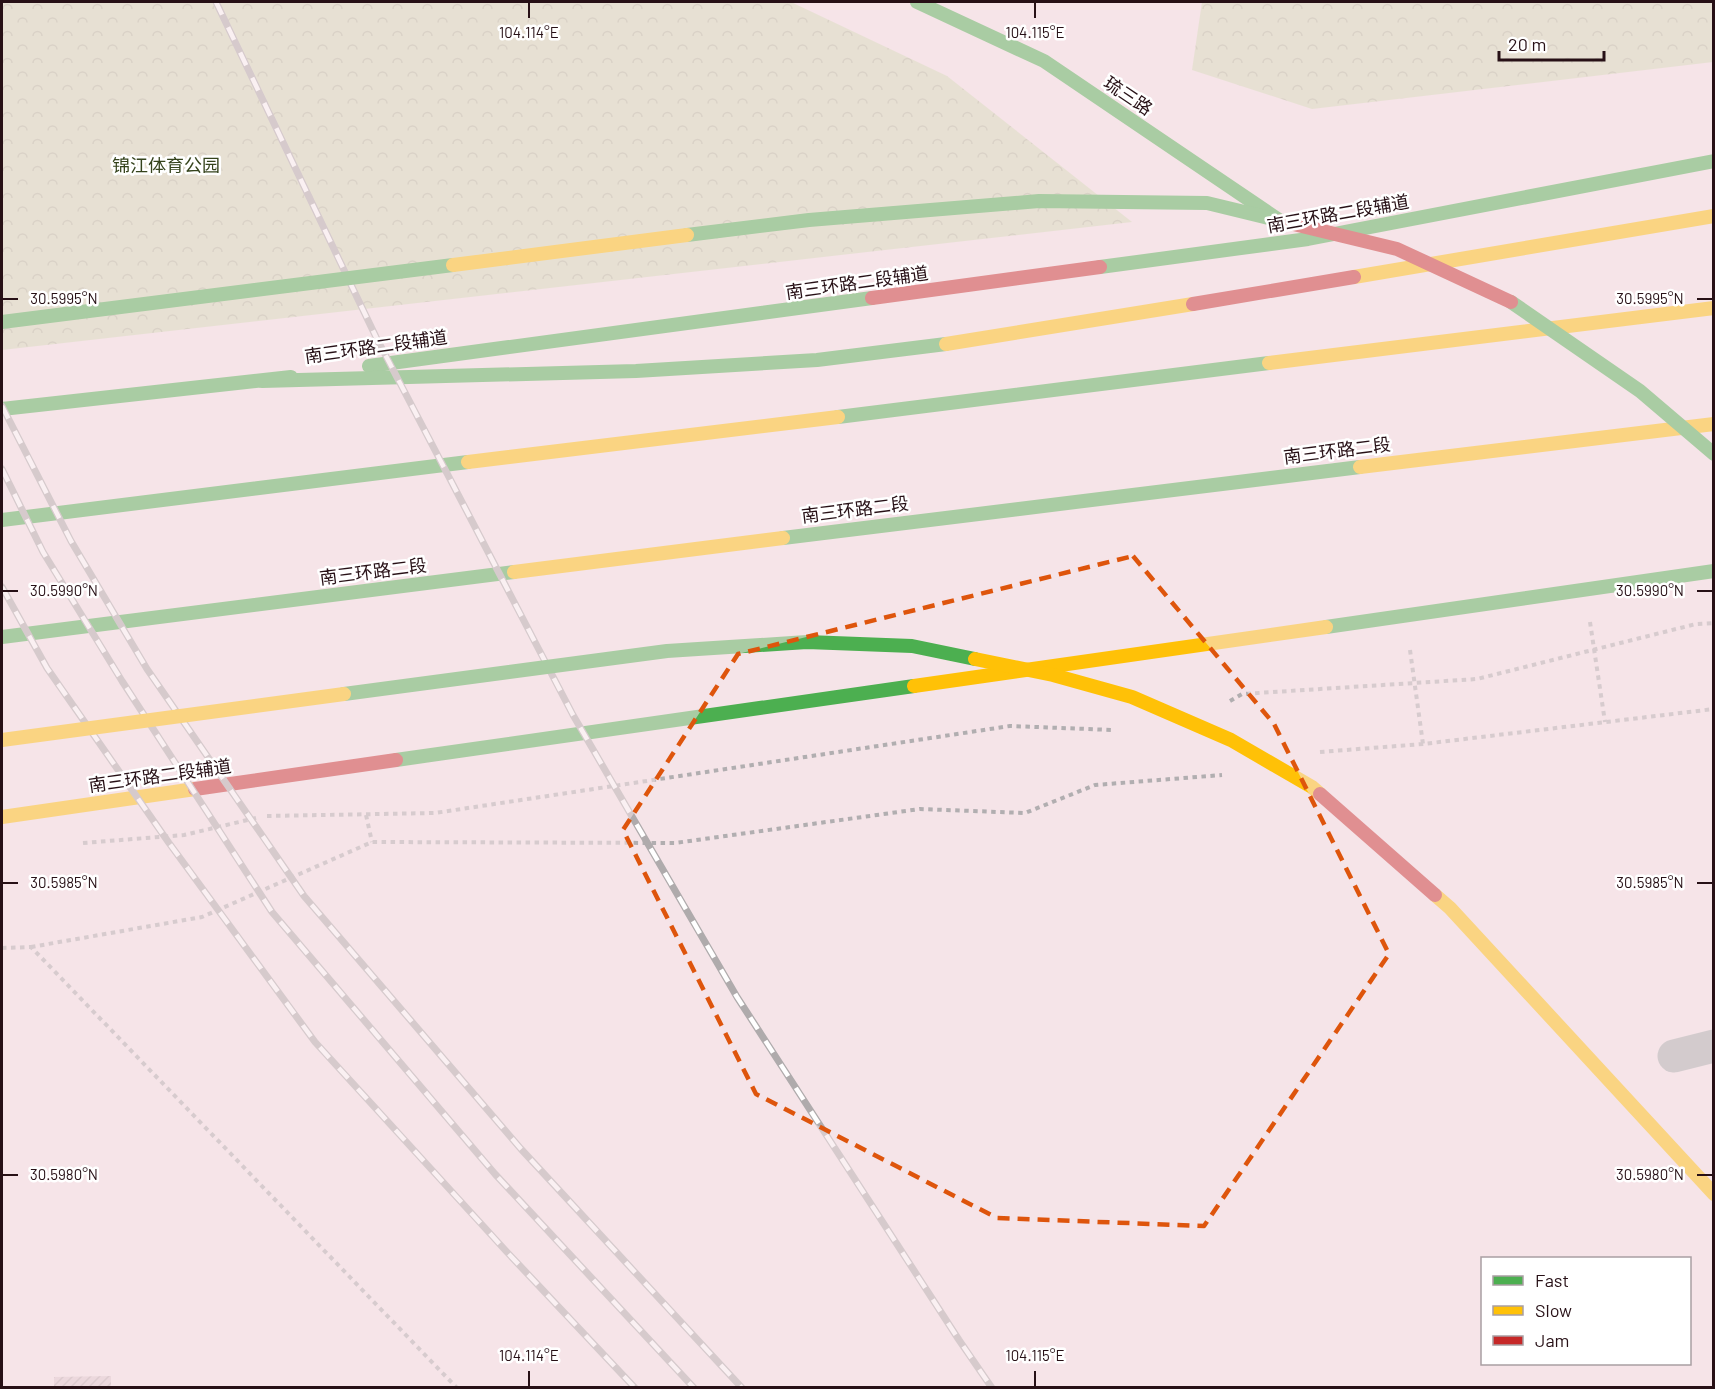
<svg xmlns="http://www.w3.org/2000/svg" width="1715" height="1389" viewBox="0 0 1715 1389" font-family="Barlow,'Noto Sans SC',sans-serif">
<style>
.forest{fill:url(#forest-crowns)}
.building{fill:url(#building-hatch)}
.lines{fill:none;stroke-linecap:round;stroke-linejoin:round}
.path{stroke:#b1aeb0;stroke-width:4;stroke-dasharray:4.5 4.5;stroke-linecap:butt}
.street{stroke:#a8aeae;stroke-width:33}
.fast{stroke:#4caf50;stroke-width:14}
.slow{stroke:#ffc107;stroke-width:14}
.jam{stroke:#c62828;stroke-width:14}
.rail-casing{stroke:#afabac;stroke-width:7}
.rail{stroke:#fff;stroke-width:4.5;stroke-dasharray:14;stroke-linecap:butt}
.fast-bridge{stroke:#4caf50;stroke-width:14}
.slow-bridge{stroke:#ffc107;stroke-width:14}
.jam-bridge{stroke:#c62828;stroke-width:14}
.marked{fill:none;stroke:#de550c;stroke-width:4.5;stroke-dasharray:12 8;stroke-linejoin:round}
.ticks{fill:none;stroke:#271016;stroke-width:2}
.labels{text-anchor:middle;stroke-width:5;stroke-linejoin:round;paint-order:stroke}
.street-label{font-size:18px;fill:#271016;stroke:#fff}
.park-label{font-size:18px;fill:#35431c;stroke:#fff}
.ticks-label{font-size:15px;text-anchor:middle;fill:#271016;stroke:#fff;stroke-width:5;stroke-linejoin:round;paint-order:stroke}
</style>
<defs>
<pattern id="forest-crowns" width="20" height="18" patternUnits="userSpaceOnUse" patternTransform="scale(1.5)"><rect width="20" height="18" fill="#d6dcbb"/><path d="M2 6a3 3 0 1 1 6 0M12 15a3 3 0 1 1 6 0" fill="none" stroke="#b8bca0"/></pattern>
<pattern id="building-hatch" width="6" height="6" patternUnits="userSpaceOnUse" patternTransform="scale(1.5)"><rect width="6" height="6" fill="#dfcbd0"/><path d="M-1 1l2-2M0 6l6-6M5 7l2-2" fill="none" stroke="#bfadb2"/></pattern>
</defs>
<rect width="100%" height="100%" fill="#f5e4e8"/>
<!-- forest -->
<g class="forest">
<polygon points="2,2 791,2 947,76 1132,222 2,350"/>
<polygon points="1202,2 1713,2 1713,62 1312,109 1192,70"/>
</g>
<!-- building -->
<polygon class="building" points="111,1376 111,1388 54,1388 54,1377"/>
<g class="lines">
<!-- path -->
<g class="path">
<polyline points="1590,622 1605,722"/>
<polyline points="1410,650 1423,744"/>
<polyline points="1230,701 1242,694 1477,679 1696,624 1714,623"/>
<polyline points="1320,752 1423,744 1714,709"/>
<polyline points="366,815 372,842"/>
<polyline points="267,816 435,813 1010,726 1113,730"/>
<polyline points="83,843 184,835 256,818"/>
<polyline points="31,947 202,917 372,842 675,843 920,809 1025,813 1095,785 1222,775"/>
<polyline points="2,948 31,947 457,1388"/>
</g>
<!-- street -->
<polyline class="street" points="1674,1056 1714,1046"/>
<!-- fast -->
<g class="fast">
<polyline points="917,2 1044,61 1279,220"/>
<polyline points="1100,267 1308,239 1714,161"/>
<polyline points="369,366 872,298"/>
<polyline points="262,381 636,371 817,360 946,344"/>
<polyline points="2,409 291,377"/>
<polyline points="838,417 1269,363"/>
<polyline points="2,520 468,462"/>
<polyline points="783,538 1360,467"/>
<polyline points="1326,627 1714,571"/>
<polyline points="2,637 514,572"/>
<polyline points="396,760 914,686"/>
</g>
<!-- slow -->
<g class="slow">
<polyline points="1354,277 1714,216"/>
<polyline points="946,344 1193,304"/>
<polyline points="1269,363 1714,308"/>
<polyline points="468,462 838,417"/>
<polyline points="1360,467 1714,424"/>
<polyline points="514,572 783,538"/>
<polyline points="914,686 1326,627"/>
<polyline points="2,817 195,789"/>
</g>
<!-- jam -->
<g class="jam">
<polyline points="872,298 1100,267"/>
<polyline points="1193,304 1354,277"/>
<polyline points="195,789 396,760"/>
</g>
<defs>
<g id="rail">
<polyline points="216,2 376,337 573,715 737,997 959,1340 992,1388"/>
<polyline points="2,406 71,541 147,669 304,896 521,1149 742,1388"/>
<polyline points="2,469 43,552 122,681 272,912 495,1174 694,1388"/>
<polyline points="2,587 47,668 169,843 315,1042 506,1251 635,1388"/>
</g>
</defs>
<!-- rail casing -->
<use href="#rail" class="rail-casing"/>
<!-- rail -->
<use href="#rail" class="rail"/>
<!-- fast-bridge -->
<g class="fast-bridge">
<polyline points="687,235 809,220 1039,201 1207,203 1281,221"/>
<polyline points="1511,302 1640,391 1714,454"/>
<polyline points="2,322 453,265"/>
<polyline points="344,694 667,651 807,642 912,646 975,659"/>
</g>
<!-- slow-bridge -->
<g class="slow-bridge">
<polyline points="453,265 687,235"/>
<polyline points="975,659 1053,675 1132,697 1231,740 1312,787 1320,794"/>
<polyline points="2,740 344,694"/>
<polyline points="1435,895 1450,908 1714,1194"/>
</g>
<!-- jam-bridge -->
<g class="jam-bridge">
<polyline points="1281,221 1397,249 1511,302"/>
<polyline points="1320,794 1435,895"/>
</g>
</g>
<!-- marked area -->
<path d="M0 0H1715V1389H0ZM 1133,556 L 1274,724 L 1389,954 L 1204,1226 L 997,1218 L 756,1094 L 623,830 L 738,654 Z" fill="#f5e4e8" fill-opacity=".55" fill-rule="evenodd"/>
<path class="marked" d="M 1133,556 L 1274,724 L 1389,954 L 1204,1226 L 997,1218 L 756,1094 L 623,830 L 738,654 Z"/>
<!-- ticks -->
<path class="ticks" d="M 529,3 L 529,18M 1035,3 L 1035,18M 3,299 L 18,299M 1697,299 L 1712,299M 3,591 L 18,591M 1697,591 L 1712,591M 3,883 L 18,883M 1697,883 L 1712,883M 3,1175 L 18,1175M 1697,1175 L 1712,1175M 529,1371 L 529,1386M 1035,1371 L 1035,1386"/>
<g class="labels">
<!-- street labels -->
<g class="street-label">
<text transform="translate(1128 96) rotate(34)" y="6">琉三路</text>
<text transform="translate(1338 214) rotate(-10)" y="6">南三环路二段辅道</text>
<text transform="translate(857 283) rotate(-8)" y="6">南三环路二段辅道</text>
<text transform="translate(376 347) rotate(-8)" y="6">南三环路二段辅道</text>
<text transform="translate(1337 451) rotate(-7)" y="6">南三环路二段</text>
<text transform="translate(855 510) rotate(-7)" y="6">南三环路二段</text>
<text transform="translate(373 572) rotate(-7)" y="6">南三环路二段</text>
<text transform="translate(160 776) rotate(-8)" y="6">南三环路二段辅道</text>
</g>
<!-- park labels -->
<g class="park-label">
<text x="166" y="172">锦江体育公园</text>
</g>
</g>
<g class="ticks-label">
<text x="529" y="38">104.114°E</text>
<text x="1035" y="38">104.115°E</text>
<text x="64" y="304">30.5995°N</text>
<text x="1650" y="304">30.5995°N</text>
<text x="64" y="596">30.5990°N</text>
<text x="1650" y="596">30.5990°N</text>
<text x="64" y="888">30.5985°N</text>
<text x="1650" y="888">30.5985°N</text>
<text x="64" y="1180">30.5980°N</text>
<text x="1650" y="1180">30.5980°N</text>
<text x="529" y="1361">104.114°E</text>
<text x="1035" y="1361">104.115°E</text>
</g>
<!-- border -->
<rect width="1715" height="1389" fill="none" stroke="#271016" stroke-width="6"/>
<!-- legend -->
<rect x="1481" y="1257" width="210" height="108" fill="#ffffff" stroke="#a99fa2" stroke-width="1.5"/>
<rect x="1493" y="1276" width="30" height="9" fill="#4caf50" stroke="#a99fa2" stroke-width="1.5"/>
<text x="1535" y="1287" font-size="18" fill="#271016">Fast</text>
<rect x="1493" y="1306" width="30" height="9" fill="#ffc107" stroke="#a99fa2" stroke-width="1.5"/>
<text x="1535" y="1317" font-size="18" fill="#271016">Slow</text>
<rect x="1493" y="1336" width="30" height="9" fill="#c62828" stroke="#a99fa2" stroke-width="1.5"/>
<text x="1535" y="1347" font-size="18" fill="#271016">Jam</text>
<!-- scale -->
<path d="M1499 51v9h105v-9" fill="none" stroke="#271016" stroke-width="3"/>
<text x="1508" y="51" font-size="18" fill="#271016" stroke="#ffffff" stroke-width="4.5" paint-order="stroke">20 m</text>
</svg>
